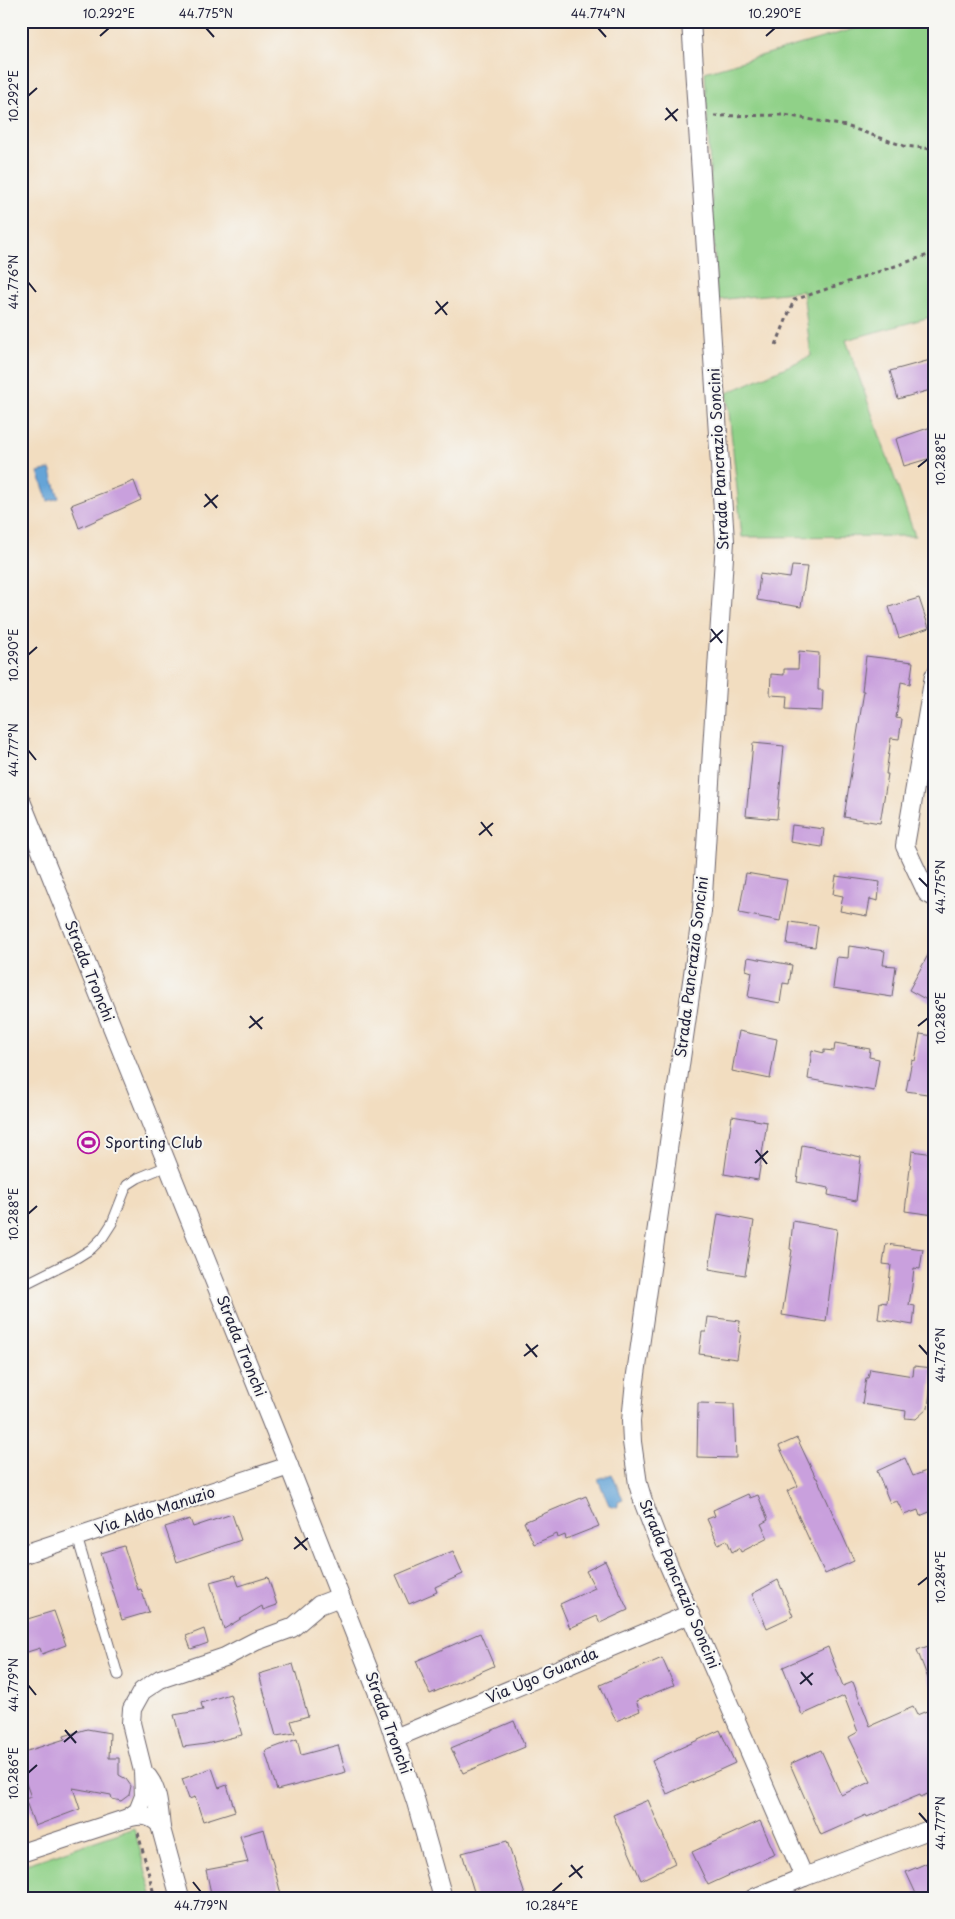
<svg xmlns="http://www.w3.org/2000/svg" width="955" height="1919" viewBox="0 0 955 1919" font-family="'Playpen Sans',sans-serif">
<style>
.green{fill:#90d188;stroke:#597a62}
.water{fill:#65a4d7;stroke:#446389}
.building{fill:#c9a0dd}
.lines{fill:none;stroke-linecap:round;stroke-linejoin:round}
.service-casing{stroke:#6b636a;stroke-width:11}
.minor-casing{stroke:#6b636a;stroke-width:20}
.path{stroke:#6b636a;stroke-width:3;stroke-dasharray:4 4;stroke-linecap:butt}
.service{stroke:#fff;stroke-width:9}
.minor{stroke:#fff;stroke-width:18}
.ticks{fill:none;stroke:#22223b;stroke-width:2}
.labels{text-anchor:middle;stroke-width:4;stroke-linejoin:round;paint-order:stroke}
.street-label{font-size:15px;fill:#22223b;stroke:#f6f6f2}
.poi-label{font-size:15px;fill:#22223b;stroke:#f6f6f2;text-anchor:start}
.neatline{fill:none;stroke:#22223b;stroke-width:2}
.ticks-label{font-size:12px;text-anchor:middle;fill:#22223b}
</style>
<rect width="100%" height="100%" fill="#f6f6f2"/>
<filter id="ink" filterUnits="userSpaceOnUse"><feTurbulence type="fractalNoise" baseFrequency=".02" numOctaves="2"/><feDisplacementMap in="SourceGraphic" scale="10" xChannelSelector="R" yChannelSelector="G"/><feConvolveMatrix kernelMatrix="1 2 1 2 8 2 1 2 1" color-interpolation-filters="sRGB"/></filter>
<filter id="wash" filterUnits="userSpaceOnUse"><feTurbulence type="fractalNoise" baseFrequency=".0096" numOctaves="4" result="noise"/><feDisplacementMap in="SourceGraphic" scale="20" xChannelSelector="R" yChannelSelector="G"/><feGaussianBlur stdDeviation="1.12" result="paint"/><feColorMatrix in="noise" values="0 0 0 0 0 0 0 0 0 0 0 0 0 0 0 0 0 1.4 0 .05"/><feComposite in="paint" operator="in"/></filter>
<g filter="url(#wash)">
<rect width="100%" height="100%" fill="#f2ddc0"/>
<!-- green -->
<g class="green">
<polygon points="881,21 934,21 934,316 846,340 915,536 742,537 727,393 811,356 803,291 717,300 705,72"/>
<polygon points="134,1828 153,1898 21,1898 21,1866"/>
</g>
<!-- water -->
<g class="water">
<polygon points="50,469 59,498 48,501 38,472"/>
<polygon points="612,1474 623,1500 618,1502 618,1506 616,1507 609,1505 598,1479"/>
</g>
<g id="blocks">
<!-- building -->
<g class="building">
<polygon points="934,359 934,389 898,399 890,371"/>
<polygon points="934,426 934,457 904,466 896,439"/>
<polygon points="134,481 141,500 79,528 71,505"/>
<polygon points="792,566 807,567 801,607 757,600 760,574 790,578"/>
<polygon points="919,598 929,628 899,638 889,607"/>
<polygon points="799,651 819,653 818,690 823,690 822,711 786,709 787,696 770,695 771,674 784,675 784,669 798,669"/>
<polygon points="866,656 913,662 910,684 901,682 896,718 902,719 899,739 891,738 886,774 888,774 880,823 844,817 864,691 862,691"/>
<polygon points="753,743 784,746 777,819 746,816"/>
<polygon points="792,825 824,829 822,847 790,842"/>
<polygon points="746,873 787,880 780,921 739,913"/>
<polygon points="836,876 880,882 878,901 870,899 867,916 840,911 843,896 833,894"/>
<polygon points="790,922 818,926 815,947 787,944"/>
<polygon points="934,944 934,1004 909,990"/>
<polygon points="849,946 885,951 883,965 896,966 892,997 833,988 837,957 848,958"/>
<polygon points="748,957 792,965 789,984 783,983 780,1003 748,997 752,972 746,970"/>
<polygon points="739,1031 777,1039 770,1079 732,1071"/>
<polygon points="920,1034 934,1036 934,1095 906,1091 912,1060 915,1061"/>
<polygon points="835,1043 870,1049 869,1057 879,1059 874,1091 808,1079 812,1050 824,1053 824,1050 834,1051"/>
<polygon points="732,1116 767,1122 758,1180 724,1174"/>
<polygon points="802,1145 861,1157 856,1201 828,1195 829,1188 797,1182"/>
<polygon points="912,1151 934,1154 934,1215 905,1211"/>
<polygon points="718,1214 754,1221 745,1275 709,1269"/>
<polygon points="793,1221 837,1229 826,1322 782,1315 792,1250 790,1249"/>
<polygon points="886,1244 923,1249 920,1269 914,1268 912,1286 909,1305 915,1306 913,1325 878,1319 880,1302 887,1303 891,1265 883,1264"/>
<polygon points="708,1317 740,1321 739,1332 741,1332 737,1359 699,1354 702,1332 706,1332"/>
<polygon points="914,1366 933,1368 928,1408 916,1419 905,1418 906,1411 862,1404 866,1378 868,1378 870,1369 913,1376"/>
<polygon points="698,1403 734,1404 736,1458 697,1457"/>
<polygon points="797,1438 816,1478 817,1478 854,1561 825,1574 787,1491 798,1486 779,1446"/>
<polygon points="905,1458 913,1476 926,1471 934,1489 934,1510 920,1516 918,1510 904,1515 897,1501 890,1503 877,1471"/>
<polygon points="748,1494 750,1498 758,1495 768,1520 761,1524 768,1538 741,1552 739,1548 732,1552 727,1540 718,1544 707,1519 715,1516 713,1510"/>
<polygon points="586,1496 599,1526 566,1539 565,1535 558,1538 557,1534 534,1544 524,1522"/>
<polygon points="232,1514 241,1540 177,1562 165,1527 190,1519 193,1527"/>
<polygon points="124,1546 138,1590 141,1589 149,1612 122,1620 101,1553"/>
<polygon points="453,1551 463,1574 435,1587 437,1592 409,1604 396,1575"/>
<polygon points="605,1561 628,1610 600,1623 597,1616 570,1628 560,1604 595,1588 586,1571"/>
<polygon points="235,1575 239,1586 268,1577 277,1605 263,1610 262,1606 224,1629 210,1582"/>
<polygon points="778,1580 793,1616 767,1628 752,1594"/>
<polygon points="54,1611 66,1645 42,1654 40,1648 21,1654 21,1621"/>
<polygon points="204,1629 208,1643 191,1649 186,1636"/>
<polygon points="480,1633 494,1666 430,1694 416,1661"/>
<polygon points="934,1644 934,1690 933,1691 917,1650"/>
<polygon points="828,1647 843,1686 853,1682 870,1726 913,1707 917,1715 934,1708 934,1791 921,1797 920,1795 867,1817 866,1815 821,1835 790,1764 821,1750 841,1795 871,1782 849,1737 858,1732 844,1696 802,1715 783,1667"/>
<polygon points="662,1658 674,1685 636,1701 640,1711 616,1721 600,1685"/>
<polygon points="293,1664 308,1716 291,1721 295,1733 276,1736 259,1674"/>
<polygon points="230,1694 242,1735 206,1744 183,1747 174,1715 203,1710 201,1703"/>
<polygon points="514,1721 525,1747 463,1773 451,1748"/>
<polygon points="87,1729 110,1733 109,1758 119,1758 119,1775 126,1779 131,1786 129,1795 121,1801 112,1799 111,1795 73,1788 80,1809 35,1826 25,1799 31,1797 21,1770 21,1753 65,1739 64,1736"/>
<polygon points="720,1730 735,1763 667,1794 652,1761"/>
<polygon points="297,1739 301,1755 338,1745 346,1772 277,1790 265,1751"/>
<polygon points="212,1768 219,1788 227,1785 235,1811 203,1821 195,1797 189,1799 182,1779"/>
<polygon points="648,1800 675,1863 641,1880 613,1815"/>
<polygon points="760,1821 775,1854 708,1885 692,1852"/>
<polygon points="264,1829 282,1898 212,1898 206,1870 248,1862 240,1836"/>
<polygon points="507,1841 526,1898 476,1898 462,1853"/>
<polygon points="934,1860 934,1898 918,1898 906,1872"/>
</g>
</g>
</g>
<g filter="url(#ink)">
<use href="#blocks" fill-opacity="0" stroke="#6b636a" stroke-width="1"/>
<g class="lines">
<defs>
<g id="service">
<polyline points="21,1286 75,1259 91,1249 103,1237 112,1223 127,1185 138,1178 167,1166"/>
<polyline points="77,1537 118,1675"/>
</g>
<g id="minor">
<polyline points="691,21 725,541 702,911 635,1381 631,1421 632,1442 638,1484 644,1504 659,1543 804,1877"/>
<polyline points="934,676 905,846 927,893 934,897"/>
<polyline points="21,801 289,1466 388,1719 416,1802 443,1898"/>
<polyline points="21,1555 289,1466"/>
<polyline points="395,1738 690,1614"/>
<path d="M 148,1777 C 159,1791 159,1812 161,1828"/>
<polyline points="128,1818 138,1811 144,1796 143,1771 131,1723 132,1709 142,1691 160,1679 225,1657 256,1641 292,1628 319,1605 340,1597"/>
<path d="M 21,1853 L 131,1817 C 142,1814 153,1816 160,1825 L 180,1898"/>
<polyline points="754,1898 804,1877 934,1828"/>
</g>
</defs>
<!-- service casing -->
<use href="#service" class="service-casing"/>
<!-- minor casing -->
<use href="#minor" class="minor-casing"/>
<!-- path -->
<g class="path">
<polyline points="714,116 785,115 846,126 904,146 934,149"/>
<polyline points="776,345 794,300 934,253"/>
<polyline points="138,1833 155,1898"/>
</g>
<!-- service -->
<use href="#service" class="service"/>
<!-- minor -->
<use href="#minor" class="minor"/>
</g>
</g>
<!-- ticks -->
<path class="ticks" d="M 206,28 L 214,37M 598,28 L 606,37M 100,36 L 109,28M 766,36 L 775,28M 28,96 L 37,88M 666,108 L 677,121M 665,120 L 678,109M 28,282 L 36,292M 436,301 L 447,315M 435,314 L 448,302M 918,467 L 928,459M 205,494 L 217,508M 204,507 L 218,495M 711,629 L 722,643M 710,642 L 723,630M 28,655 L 37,647M 28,750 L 36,760M 481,822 L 492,836M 479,835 L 493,823M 919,878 L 928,887M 250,1016 L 262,1029M 918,1026 L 928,1018M 249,1028 L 263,1017M 756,1150 L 767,1164M 755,1163 L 768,1151M 28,1214 L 37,1206M 526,1344 L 537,1357M 919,1345 L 928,1355M 524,1356 L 538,1345M 295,1537 L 307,1550M 294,1549 L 308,1538M 918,1585 L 928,1577M 801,1672 L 812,1685M 800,1684 L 813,1673M 28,1685 L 36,1695M 65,1730 L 76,1743M 64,1742 L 77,1731M 28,1773 L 37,1765M 919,1813 L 928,1823M 571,1865 L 582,1878M 569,1877 L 583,1866M 193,1882 L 201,1892M 552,1892 L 562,1883"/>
<!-- icons -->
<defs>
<symbol id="stadium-ring" viewBox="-11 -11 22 22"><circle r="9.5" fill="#f6f6f2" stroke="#b5179e" stroke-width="1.5"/><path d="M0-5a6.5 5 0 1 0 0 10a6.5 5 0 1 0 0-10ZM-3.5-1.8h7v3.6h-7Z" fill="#b5179e"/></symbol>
</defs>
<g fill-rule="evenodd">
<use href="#stadium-ring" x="76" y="1130" width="25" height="25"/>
</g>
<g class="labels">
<!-- street labels -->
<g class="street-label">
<text transform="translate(719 459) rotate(-93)" y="5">Strada Pancrazio Soncini</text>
<text transform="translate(692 967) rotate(-83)" y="5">Strada Pancrazio Soncini</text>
<text transform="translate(89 971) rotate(68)" y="5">Strada Tronchi</text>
<text transform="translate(241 1346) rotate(68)" y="5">Strada Tronchi</text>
<text transform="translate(155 1511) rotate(-18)" y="5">Via Aldo Manuzio</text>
<text transform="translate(679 1584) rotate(67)" y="5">Strada Pancrazio Soncini</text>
<text transform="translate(542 1676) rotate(-23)" y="5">Via Ugo Guanda</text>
<text transform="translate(388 1723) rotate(70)" y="5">Strada Tronchi</text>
</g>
<!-- poi labels -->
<g class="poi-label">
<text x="105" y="1148">Sporting Club</text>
</g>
</g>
<!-- margin -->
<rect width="955" height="1919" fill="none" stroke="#f6f6f2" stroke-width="55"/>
<rect x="28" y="28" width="900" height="1864" class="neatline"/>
<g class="ticks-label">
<text x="109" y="18">10.292°E</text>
<text x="206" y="18">44.775°N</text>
<text x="598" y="18">44.774°N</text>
<text x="775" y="18">10.290°E</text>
<text transform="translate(14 96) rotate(-90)" y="4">10.292°E</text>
<text transform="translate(14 282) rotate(-90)" y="4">44.776°N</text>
<text transform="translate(941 459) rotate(-90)" y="4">10.288°E</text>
<text transform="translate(14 655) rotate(-90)" y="4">10.290°E</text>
<text transform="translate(14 750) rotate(-90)" y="4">44.777°N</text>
<text transform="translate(941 887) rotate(-90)" y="4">44.775°N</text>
<text transform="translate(941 1018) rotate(-90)" y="4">10.286°E</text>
<text transform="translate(14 1214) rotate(-90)" y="4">10.288°E</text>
<text transform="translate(941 1355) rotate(-90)" y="4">44.776°N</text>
<text transform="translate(941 1577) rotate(-90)" y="4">10.284°E</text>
<text transform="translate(14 1685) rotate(-90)" y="4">44.779°N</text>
<text transform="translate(14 1773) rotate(-90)" y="4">10.286°E</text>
<text transform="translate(941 1823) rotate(-90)" y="4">44.777°N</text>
<text x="201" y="1910">44.779°N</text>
<text x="552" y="1910">10.284°E</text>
</g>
</svg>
